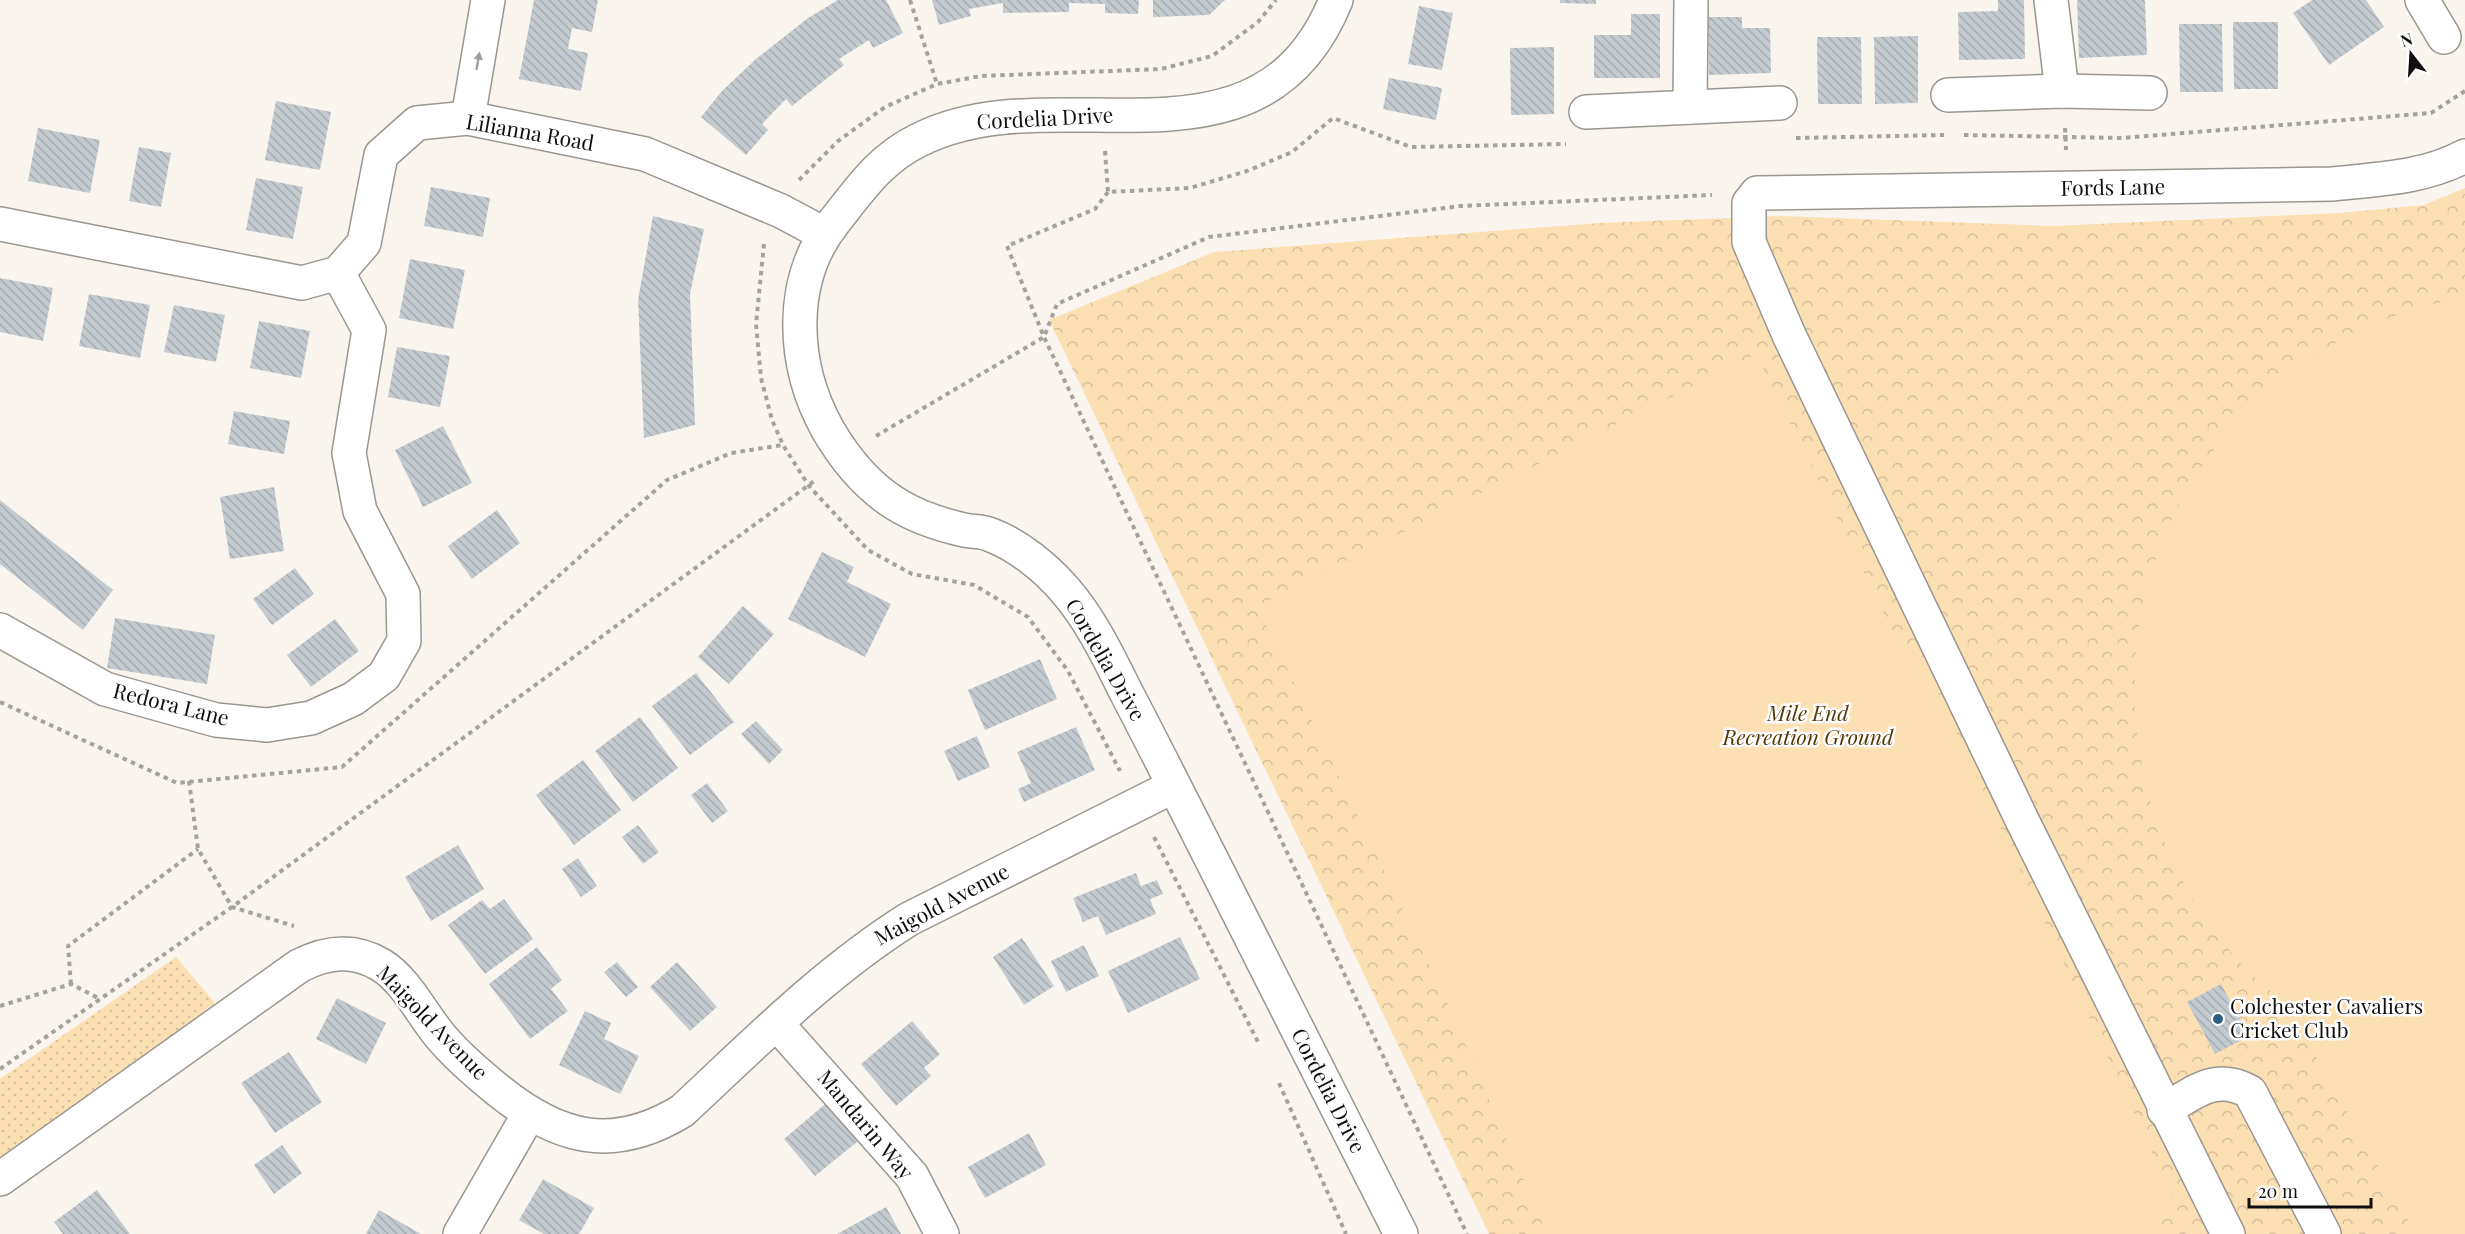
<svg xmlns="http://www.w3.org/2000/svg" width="2465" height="1234" viewBox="0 0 2465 1234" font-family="'Playfair Display',serif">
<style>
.grass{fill:url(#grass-dots)}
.park{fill:url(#park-crowns)}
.pitch{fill:#fddfb4}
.building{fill:url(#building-back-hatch)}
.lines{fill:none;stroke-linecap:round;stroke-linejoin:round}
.minor-casing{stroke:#9a9690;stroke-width:36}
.path{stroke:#a5a29c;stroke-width:4;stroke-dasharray:4.5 4.5;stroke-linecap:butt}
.minor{stroke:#fff;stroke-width:33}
.oneway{fill:#a09f9e}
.poi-dot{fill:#2f607e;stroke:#fff;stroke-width:2}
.labels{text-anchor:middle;stroke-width:5;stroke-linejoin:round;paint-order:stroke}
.street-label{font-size:21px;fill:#110f0d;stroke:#fff}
.park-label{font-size:21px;font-style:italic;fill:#543600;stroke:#fff}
.poi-label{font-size:21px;fill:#110f0d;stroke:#fff;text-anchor:start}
</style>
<defs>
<pattern id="grass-dots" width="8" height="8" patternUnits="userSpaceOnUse" patternTransform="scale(1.5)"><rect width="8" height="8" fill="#fddfb4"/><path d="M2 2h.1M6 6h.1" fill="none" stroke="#d8be9a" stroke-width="1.8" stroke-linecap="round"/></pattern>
<pattern id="park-crowns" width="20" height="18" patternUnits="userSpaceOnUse" patternTransform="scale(1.5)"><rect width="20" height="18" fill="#fddfb4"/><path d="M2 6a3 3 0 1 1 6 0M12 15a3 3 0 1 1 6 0" fill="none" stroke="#d8be9a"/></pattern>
<pattern id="building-back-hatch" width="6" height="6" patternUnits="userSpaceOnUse" patternTransform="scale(1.5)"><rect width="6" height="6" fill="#c4cbd0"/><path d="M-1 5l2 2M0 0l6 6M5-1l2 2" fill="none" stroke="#a7adb1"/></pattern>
</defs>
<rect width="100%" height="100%" fill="#f9f5ee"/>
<!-- grass -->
<polygon class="grass" points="176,957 215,1003 0,1162 0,1079"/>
<!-- park -->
<polygon class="park" points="2465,188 2465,1234 1489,1234 1049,320 1214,252 1599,223 1781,216 2053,226 2339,213 2424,205"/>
<!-- pitch -->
<g class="pitch">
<path d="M 2465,297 L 2465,1234 L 2416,1234 L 2286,1003 C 2232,964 2189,903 2165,843 C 2068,603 2211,343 2465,297 Z"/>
<polygon points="1756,354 1899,644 1920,655 2175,1202 2157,1227 2160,1234 1547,1234 1447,1002 1257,606"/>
</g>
<!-- building -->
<g class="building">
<polygon points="534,0 598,0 592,32 572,28 568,49 588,53 581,91 519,79"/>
<polygon points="838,0 886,0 903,33 873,48 869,40 839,59 844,65 792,106 786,99 762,124 768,130 746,155 701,117 722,91 756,59 808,18"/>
<polygon points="932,0 1139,0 1138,14 1105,13 1105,4 1069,3 1069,12 1003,13 1003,3 969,9 971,16 939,25"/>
<polygon points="1153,0 1225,0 1209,15 1153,17"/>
<polygon points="1560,0 1596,0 1596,4 1560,3"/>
<polygon points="1998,0 2024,0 2025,59 1959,60 1958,12 1998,11"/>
<polygon points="2077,0 2145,0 2147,55 2079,58"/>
<polygon points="2312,0 2366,0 2384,27 2329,65 2293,13"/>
<polygon points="1419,6 1453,13 1442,70 1408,64"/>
<polygon points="1631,14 1660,14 1660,78 1594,78 1594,35 1631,35"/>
<polygon points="1708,17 1742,17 1742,28 1770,28 1771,73 1709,75"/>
<polygon points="2233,22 2278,22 2278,89 2234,89"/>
<polygon points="2179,24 2222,24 2223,92 2180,92"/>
<polygon points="1918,36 1918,103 1875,104 1874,37"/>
<polygon points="1817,37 1861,37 1862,104 1818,104"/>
<polygon points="1554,47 1554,114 1511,115 1510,48"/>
<polygon points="1389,78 1442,88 1436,120 1383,109"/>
<polygon points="276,101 331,112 320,170 265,160"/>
<polygon points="38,128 100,140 90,193 28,181"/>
<polygon points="139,147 171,153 161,207 129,201"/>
<polygon points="256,178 303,187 293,239 246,230"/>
<polygon points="431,187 490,198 483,237 424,226"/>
<polygon points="653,216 704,229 690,294 695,425 644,438 638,300"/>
<polygon points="410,259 465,270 453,329 399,318"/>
<polygon points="0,278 53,288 43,341 0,332"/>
<polygon points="89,294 150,305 140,358 79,346"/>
<polygon points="174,305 225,315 216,362 164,352"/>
<polygon points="259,321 310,331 301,378 250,368"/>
<polygon points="397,347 450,356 440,407 388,397"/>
<polygon points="234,411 290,421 284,454 228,444"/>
<polygon points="443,426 472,483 423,507 395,450"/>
<polygon points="274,487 284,551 230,559 220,497"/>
<polygon points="0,500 113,590 83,630 0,564"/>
<polygon points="497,510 520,543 472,579 448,546"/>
<polygon points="822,552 854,567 847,582 891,604 865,657 788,619"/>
<polygon points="295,568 314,594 272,625 253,599"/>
<polygon points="743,606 774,634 729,684 698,657"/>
<polygon points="115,618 215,635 207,684 107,668"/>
<polygon points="335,619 359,651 311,687 287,655"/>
<polygon points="1040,659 1057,699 985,730 968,690"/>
<polygon points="696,673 734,722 690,755 652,706"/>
<polygon points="640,717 678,768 633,802 595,751"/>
<polygon points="756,721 783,750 769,764 741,734"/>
<polygon points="1076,727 1095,770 1024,802 1018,789 1031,783 1017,752"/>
<polygon points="977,736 990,767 958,781 944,751"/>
<polygon points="583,760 621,810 574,845 536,795"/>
<polygon points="707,783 728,811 712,823 691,795"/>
<polygon points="638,825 659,852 643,864 622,837"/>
<polygon points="458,845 484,889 431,921 405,877"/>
<polygon points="578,858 597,886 581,897 562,869"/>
<polygon points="1136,873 1141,886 1157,880 1163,894 1150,899 1156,914 1106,935 1098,916 1083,922 1073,898"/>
<polygon points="504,899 533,939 485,974 448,925 482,900 490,909"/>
<polygon points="1180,937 1200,979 1128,1013 1108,971"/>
<polygon points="1022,938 1054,986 1024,1005 993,957"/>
<polygon points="1084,945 1099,976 1066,992 1051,961"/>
<polygon points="537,947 562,980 551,989 568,1011 530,1039 489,984"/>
<polygon points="617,962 638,987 626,997 604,972"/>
<polygon points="677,962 717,1007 690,1031 650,987"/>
<polygon points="2221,984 2249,1036 2215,1054 2187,1002"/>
<polygon points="337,998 386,1023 366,1064 316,1039"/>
<polygon points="585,1011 611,1023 604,1039 639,1056 620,1094 559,1065"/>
<polygon points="912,1021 940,1054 924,1068 931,1076 896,1106 861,1064"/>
<polygon points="289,1052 322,1102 275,1133 241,1083"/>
<polygon points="831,1099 863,1137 815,1176 784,1139"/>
<polygon points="1029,1133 1046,1165 985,1198 968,1167"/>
<polygon points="282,1145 302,1173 274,1194 254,1165"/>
<polygon points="543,1179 594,1208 579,1234 544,1234 519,1220"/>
<polygon points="97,1190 130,1234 63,1234 54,1222"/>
<polygon points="886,1207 901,1234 837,1234"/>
<polygon points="379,1210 421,1234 366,1234"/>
</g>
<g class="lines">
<defs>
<g id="minor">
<path d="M 1336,0 C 1259,190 1057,70 919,140 C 881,158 860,189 834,222 C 787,281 792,366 828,430 C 845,459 867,486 896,504 C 915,516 942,525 964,530 C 973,532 983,531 991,535 C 1018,545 1046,568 1065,590 C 1091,620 1108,656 1126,692 C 1146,730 1165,768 1185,807 C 1257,949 1329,1092 1401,1234"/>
<polyline points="2051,0 2062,91"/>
<polyline points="2422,0 2444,37"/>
<polyline points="1948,95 2062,91 2150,93"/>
<polyline points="1690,107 1691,0"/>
<polyline points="1586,112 1780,103"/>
<polyline points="468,118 488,0"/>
<polyline points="0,224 302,283 338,273 364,243 381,155 417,123 468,118 645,154 781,211 824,234"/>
<polyline points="0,630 105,689 216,720 267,725 311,718 353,699 384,676 404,641 403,594 360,511 349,453 369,330 338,273"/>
<polyline points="777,1024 912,1176 942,1234"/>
<path d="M 2164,1110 C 2195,1093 2215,1072 2250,1092 L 2324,1234"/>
<path d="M 0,1179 L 299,966 C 326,952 353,948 381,965 C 407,981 422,1015 442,1038 C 459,1058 478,1074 499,1091 C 559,1139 613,1153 682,1111 C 755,1043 825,972 909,919 L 1174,786"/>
<polyline points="460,1234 529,1114"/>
<path d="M 2228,1234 L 2023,822 L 1789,335 L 1749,242 L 1749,203 L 1757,193 L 2332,184 C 2378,179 2424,178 2465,156"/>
</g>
</defs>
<!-- minor casing -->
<use href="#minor" class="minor-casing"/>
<!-- path -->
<g class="path">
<polyline points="910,0 937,84"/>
<polyline points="2065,128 2066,150"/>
<polyline points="1964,135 2122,138 2431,113 2465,91"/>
<polyline points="1796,138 1944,135"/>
<polyline points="1105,151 1108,192 1190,188 1247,171 1292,152 1333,118 1411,147 1566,144"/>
<polyline points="799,180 838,141 885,107 937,84 981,76 1161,69 1212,56 1258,22 1276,0"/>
<polyline points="1108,192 1095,209 1007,246 1044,337 1467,1234"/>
<polyline points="764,244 756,324 761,378 772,420 783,445 809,486 868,550 912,574 974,585 1028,617 1068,671 1120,771"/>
<polyline points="876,436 1044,337 1057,304 1209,237 1461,206 1712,195"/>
<polyline points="0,702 177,783 342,767 667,480 731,453 783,445"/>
<polyline points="189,781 198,849 232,907 294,926"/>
<polyline points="1154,837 1259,1044"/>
<polyline points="71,984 68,946 198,849"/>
<polyline points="0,1006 71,984 100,999"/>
<polyline points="0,1069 232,907 817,479"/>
<polyline points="1279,1083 1346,1234"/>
</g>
<!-- minor -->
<use href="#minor" class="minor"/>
</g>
<!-- one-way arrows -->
<defs><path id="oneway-solid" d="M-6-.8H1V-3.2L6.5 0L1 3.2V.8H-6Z" transform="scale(1.5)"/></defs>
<use class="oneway" href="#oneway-solid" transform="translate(478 61) rotate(-80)"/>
<!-- markers -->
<circle class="poi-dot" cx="2218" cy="1019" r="6"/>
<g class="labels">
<!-- street labels -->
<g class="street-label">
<text transform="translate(1045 119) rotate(-3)" y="7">Cordelia Drive</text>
<text transform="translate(530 133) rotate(10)" y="7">Lilianna Road</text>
<text transform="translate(2113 188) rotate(-1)" y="7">Fords Lane</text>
<text transform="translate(1105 660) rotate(60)" y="7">Cordelia Drive</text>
<text transform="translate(171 705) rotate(14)" y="7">Redora Lane</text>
<text transform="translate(942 905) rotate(-28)" y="7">Maigold Avenue</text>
<text transform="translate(432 1023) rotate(46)" y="7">Maigold Avenue</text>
<text transform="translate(1328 1091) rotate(63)" y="7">Cordelia Drive</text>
<text transform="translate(865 1125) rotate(50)" y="7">Mandarin Way</text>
</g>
<!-- park labels -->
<g class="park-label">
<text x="1808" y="721">Mile End<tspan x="1808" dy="24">Recreation Ground</tspan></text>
</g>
<!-- poi labels -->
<g class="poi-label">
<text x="2230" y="1014">Colchester Cavaliers<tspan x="2230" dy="24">Cricket Club</tspan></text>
</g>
</g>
<!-- north arrow -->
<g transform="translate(2411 54) rotate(343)" stroke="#ffffff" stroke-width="4.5" paint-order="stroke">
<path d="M0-4.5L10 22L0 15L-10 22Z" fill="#110f0d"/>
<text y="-9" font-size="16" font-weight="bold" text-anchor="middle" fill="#110f0d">N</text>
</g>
<!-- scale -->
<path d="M2249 1198v9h122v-9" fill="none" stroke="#110f0d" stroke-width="3"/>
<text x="2258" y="1198" font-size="18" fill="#110f0d" stroke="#ffffff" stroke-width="4.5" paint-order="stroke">20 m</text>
</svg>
